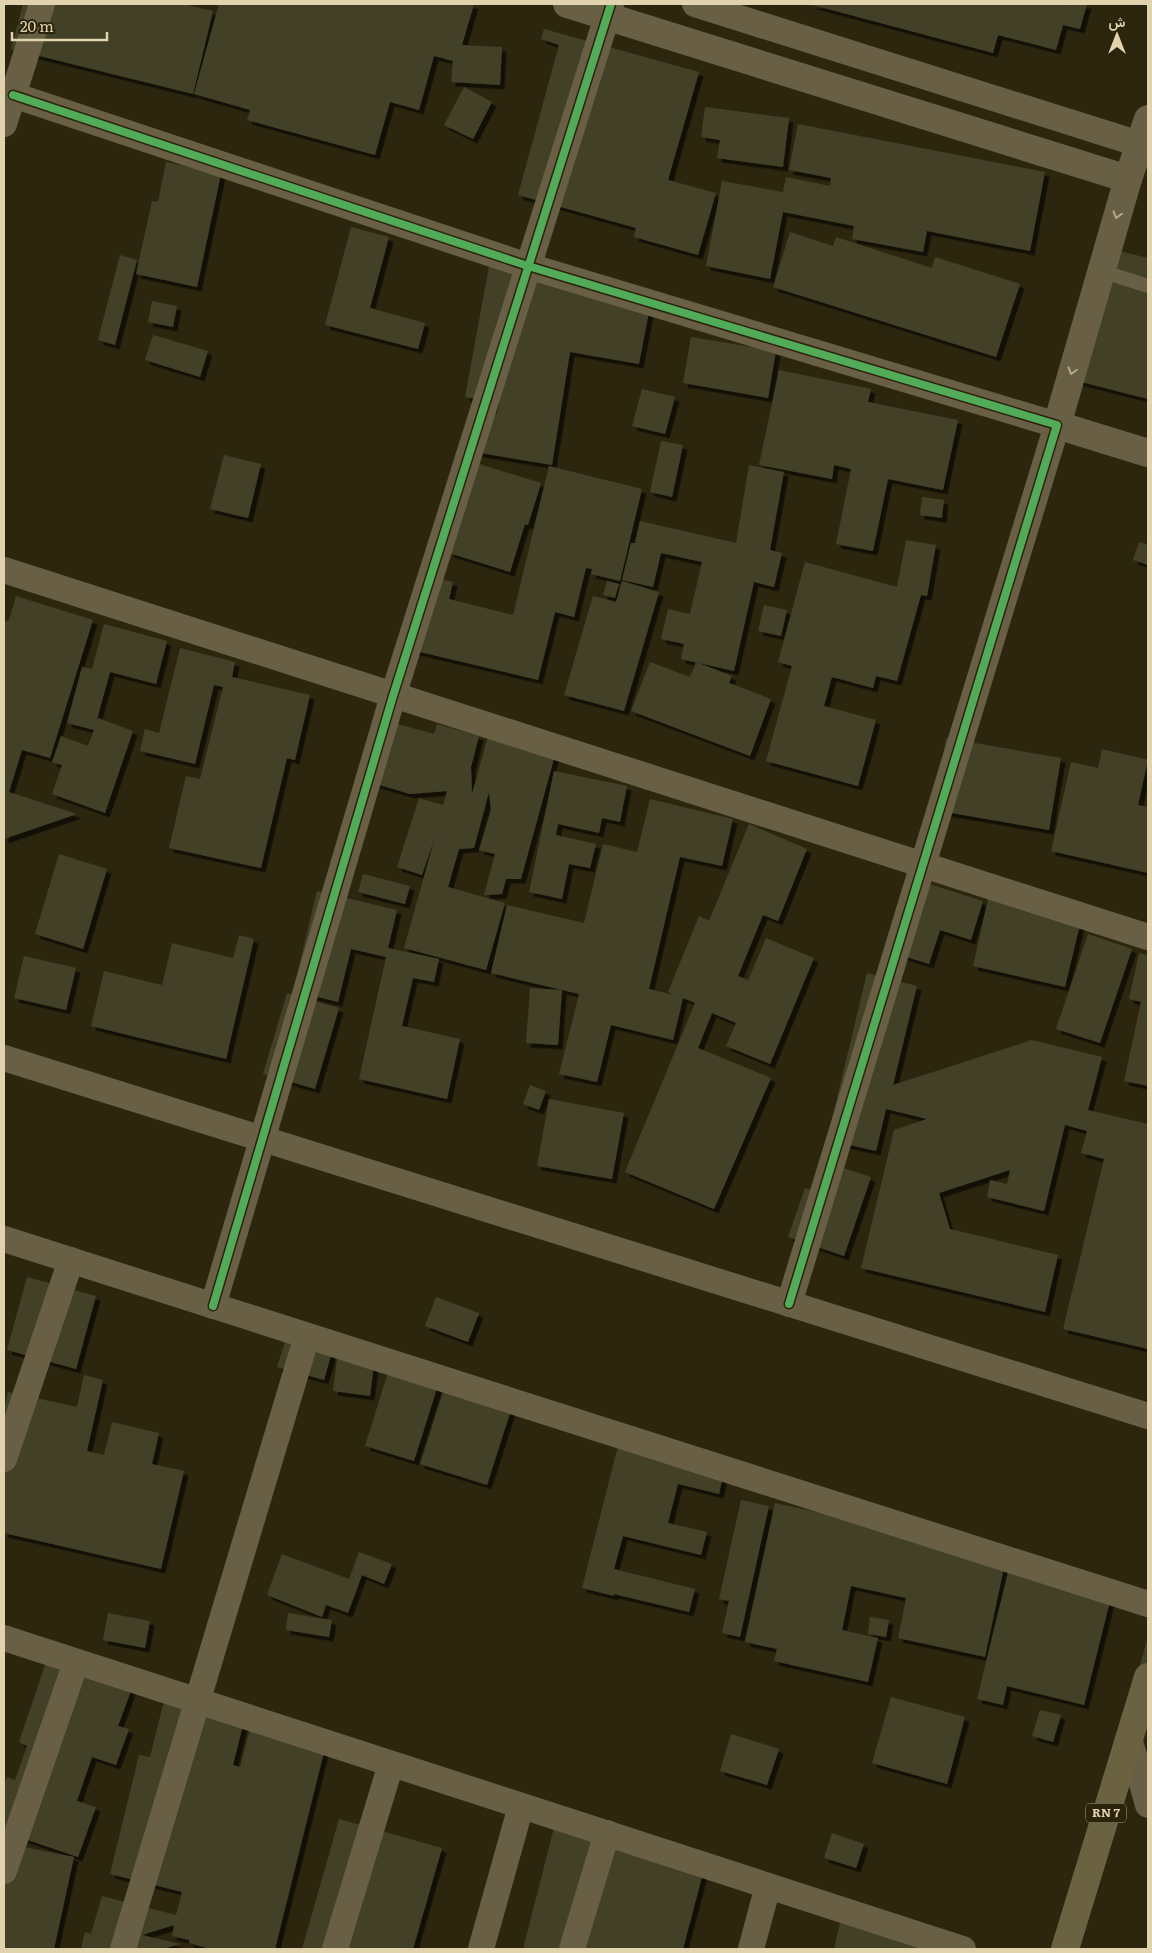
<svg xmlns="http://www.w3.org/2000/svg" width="1152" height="1953" viewBox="0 0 1152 1953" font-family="Literata,Vazirmatn,serif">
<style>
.building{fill:#434028;filter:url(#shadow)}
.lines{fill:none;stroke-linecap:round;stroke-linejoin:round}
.service{stroke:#685f44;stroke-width:14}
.minor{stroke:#685f44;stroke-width:26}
.secondary{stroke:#685f44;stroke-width:28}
.primary{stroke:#6b6242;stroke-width:28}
.cycleway-casing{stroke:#2c230b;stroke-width:11}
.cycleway{stroke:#51ab58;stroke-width:8}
.oneway{stroke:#b7aa89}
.labels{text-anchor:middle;stroke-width:5;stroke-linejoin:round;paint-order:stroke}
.shield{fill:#2c230b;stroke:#ab9e7d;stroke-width:1}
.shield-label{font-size:12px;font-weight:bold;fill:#e1d3ae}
</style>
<defs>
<filter id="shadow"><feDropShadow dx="4.5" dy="4.5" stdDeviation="0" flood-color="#0009"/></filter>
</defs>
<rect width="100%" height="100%" fill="#2d260e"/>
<!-- building -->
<g class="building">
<polygon points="23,4 183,4 213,11 193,94 11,49"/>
<polygon points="219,4 474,4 462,45 502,47 500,85 451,82 453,61 434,56 419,110 390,102 375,155 247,120 250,110 194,94"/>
<polygon points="809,4 1060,4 1068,6 1069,4 1087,4 1080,29 1063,25 1056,50 998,35 993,53"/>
<polygon points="544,29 699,72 668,180 716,193 698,255 634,237 636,228 518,195 559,45 541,39"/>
<polygon points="464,87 492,102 473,139 444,125"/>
<polygon points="705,107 789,118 783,167 717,158 720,140 701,137"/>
<polygon points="798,124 1045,172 1030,251 927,231 923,252 852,239 854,226 783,212 770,279 706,266 722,181 783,192 786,177 830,186 831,178 789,170"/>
<polygon points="166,162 221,174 197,287 136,274 152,201 158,202"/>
<polygon points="351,227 389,237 370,308 425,323 418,349 325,325"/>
<polygon points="790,232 833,246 836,237 932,268 935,257 1020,284 996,357 773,287"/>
<polygon points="1106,248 1148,258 1148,399 1073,380"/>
<polygon points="120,255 137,260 115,345 98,340"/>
<polygon points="490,261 651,301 639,364 570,352 552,465 468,451 476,410 497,414 499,403 465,397"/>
<polygon points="152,301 177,306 173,327 148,322"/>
<polygon points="153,335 208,351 200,377 145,360"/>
<polygon points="691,337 776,351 768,398 683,383"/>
<polygon points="779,370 871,389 868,402 958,420 943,490 888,479 873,551 836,544 851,469 834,465 832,479 759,465"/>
<polygon points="642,389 675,397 665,434 632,426"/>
<polygon points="661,441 683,445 672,497 650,492"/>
<polygon points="224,455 261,464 248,518 210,509"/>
<polygon points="476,463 541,483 528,525 525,524 510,572 449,553"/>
<polygon points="749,465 784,472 770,550 761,548 782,553 774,587 754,582 734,671 681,659 684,644 661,639 668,609 690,614 702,562 661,553 653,587 622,580 631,543 635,543 640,521 736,543"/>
<polygon points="549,466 642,489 620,581 591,574 592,569 586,568 574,617 555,612 538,680 403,648 421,575 453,582 449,599 513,615"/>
<polygon points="922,497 944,500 942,518 920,515"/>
<polygon points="906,540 936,545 927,596 921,595 897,681 876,676 873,688 832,677 824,706 876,720 858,786 766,761 792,666 778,662 805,562 897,587"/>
<polygon points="1139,542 1148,545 1148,565 1133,560"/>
<polygon points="607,581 619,584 615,598 603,595"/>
<polygon points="622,581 659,592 624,711 564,695 593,596 616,602"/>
<polygon points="16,596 93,620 50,758 22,750 9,792 77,814 4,839 4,622 9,620"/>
<polygon points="764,605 787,610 781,636 758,631"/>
<polygon points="104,624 167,641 156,684 110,672 96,723 98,718 133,731 105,813 52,794 62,765 52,762 61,736 88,746 94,730 67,723 82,667 92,669"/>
<polygon points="180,648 235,662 232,677 310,695 295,760 287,758 261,868 169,848 186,776 200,779 223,687 214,685 195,764 140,751 145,729 159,733"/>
<polygon points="650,662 690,677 696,662 732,676 729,683 771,699 750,756 631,711"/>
<polygon points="380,719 434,734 437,724 479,736 471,767 472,794 488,736 555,755 521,879 506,879 502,894 484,895 495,854 479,850 491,810 489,792 474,848 459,849 448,887 505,903 486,970 404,948 435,837 422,875 397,867 419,798 443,805 447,791 410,794 366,781"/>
<polygon points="946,738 1061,758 1049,830 934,810"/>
<polygon points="1102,749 1148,760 1138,805 1148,807 1148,873 1051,851 1071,762 1098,768"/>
<polygon points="554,771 627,786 620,822 602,818 599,833 558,824 556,835 596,844 590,868 569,864 562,899 529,892"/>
<polygon points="650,799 733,819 722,866 680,857 649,989 674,995 668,992 699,916 709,921 749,824 807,849 778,921 763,915 738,976 748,980 766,938 814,958 770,1064 726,1046 736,1023 712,1013 698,1048 771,1078 714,1209 625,1172 695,1003 683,998 673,1040 611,1025 597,1082 559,1074 579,994 491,973 507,905 584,923 603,844 637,852"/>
<polygon points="59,854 107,869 83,949 35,934"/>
<polygon points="363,874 410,886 405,904 358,892"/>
<polygon points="907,877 983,901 971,940 940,930 929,964 884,950"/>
<polygon points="317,891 397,910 388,948 439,959 434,982 413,978 402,1026 460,1039 447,1099 359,1079 386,957 351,949 338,1002 293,991"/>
<polygon points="988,899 1081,920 1065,987 973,966"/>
<polygon points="1088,934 1132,949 1100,1043 1056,1029"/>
<polygon points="239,935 254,939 226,1059 91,1026 104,971 162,985 172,943 233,958"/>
<polygon points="1139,953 1148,955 1148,1086 1124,1081 1141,1002 1129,999"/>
<polygon points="24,956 76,968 66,1010 14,998"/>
<polygon points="867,973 917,986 893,1085 1032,1040 1102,1057 1088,1110 1148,1124 1148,1349 1063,1329 1104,1159 1081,1153 1087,1131 1065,1125 1044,1211 987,1197 990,1180 1007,1184 1010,1170 939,1193 950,1229 1058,1255 1045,1312 861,1268 894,1130 927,1119 886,1109 876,1151 827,1140"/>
<polygon points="530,988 562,990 558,1045 526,1043"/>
<polygon points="287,993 339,1008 315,1089 263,1074"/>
<polygon points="530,1085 546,1091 539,1110 523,1104"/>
<polygon points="549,1099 624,1113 612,1179 537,1166"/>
<polygon points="821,1161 871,1177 844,1256 788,1237 805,1188 811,1190"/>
<polygon points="27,1277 96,1296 76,1369 7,1350"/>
<polygon points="436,1297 479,1313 468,1342 425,1326"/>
<polygon points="286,1339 332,1352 324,1380 277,1367"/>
<polygon points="338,1352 375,1357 370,1396 333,1391"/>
<polygon points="390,1366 439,1382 414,1461 365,1446"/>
<polygon points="84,1375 103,1380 87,1451 104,1455 112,1422 159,1433 152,1464 184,1471 161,1569 4,1533 4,1409 8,1392 77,1407"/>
<polygon points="445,1386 512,1407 487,1485 420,1464"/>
<polygon points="618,1446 724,1472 719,1494 678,1484 668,1523 707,1532 701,1555 623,1536 614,1569 695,1589 689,1612 614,1594 614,1596 582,1588"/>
<polygon points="741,1500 769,1506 740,1637 722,1633 729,1601 719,1599"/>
<polygon points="775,1503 1007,1553 985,1657 898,1638 906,1598 851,1586 842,1630 878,1638 868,1682 774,1661 777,1649 745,1642"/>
<polygon points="359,1552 392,1564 384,1584 362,1575 348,1613 326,1605 322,1617 267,1595 282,1554 349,1579"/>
<polygon points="1009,1568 1112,1593 1084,1705 1007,1686 1003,1705 977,1699"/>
<polygon points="108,1613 150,1621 145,1648 103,1640"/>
<polygon points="288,1613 332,1620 329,1637 286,1630"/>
<polygon points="870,1617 889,1620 886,1637 868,1634"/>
<polygon points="1148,1636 1148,1711 1129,1706"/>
<polygon points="47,1659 132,1688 118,1726 129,1729 116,1765 92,1757 77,1801 96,1807 78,1857 4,1832 4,1786 7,1777 15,1780 27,1746 19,1742"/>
<polygon points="891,1697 965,1717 947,1784 872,1763"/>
<polygon points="164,1701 244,1721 233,1765 240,1767 250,1729 325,1748 275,1949 210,1949 189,1943 189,1940 172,1936 174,1925 142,1935 180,1944 162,1949 81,1949 85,1932 91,1934 102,1896 176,1915 182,1892 110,1874 139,1755 150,1757"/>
<polygon points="1040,1710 1061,1715 1053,1742 1032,1736"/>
<polygon points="731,1734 779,1749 767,1785 720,1771"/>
<polygon points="557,1816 708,1854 683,1949 523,1949"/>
<polygon points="339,1819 442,1848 413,1949 302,1949"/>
<polygon points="832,1833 864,1844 856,1868 824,1858"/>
<polygon points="4,1843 74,1857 54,1949 4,1949"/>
<polygon points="841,1918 934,1949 834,1949"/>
</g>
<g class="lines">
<!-- service -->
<polyline class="service" points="1101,271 1148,286"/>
<!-- minor -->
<g class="minor">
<polyline points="695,4 1139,144"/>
<polyline points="13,95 528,266 1057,425 789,1304"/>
<polyline points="4,124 42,4"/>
<polyline points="4,570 1148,937"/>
<polyline points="4,1058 1148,1416"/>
<polyline points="4,1239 1148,1604"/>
<polyline points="213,1306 393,696 611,4"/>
<polyline points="4,1459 71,1260"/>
<polyline points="4,1638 963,1949"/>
<polyline points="1129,1738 1148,1805"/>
<polyline points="4,1871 76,1662"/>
<polyline points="123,1949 307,1336"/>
<polyline points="335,1949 391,1764"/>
<polyline points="481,1949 521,1806"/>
<polyline points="572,1949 607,1833"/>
<polyline points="751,1949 768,1886"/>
</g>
<!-- secondary -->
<g class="secondary">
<polyline points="567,4 1128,179"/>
<polyline points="1148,119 1128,179 1057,425 1148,453"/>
</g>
<!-- primary -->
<polyline class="primary" points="1065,1949 1148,1677"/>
<defs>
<g id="cycleway">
<polyline points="13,95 528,266 1057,425 789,1304"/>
<polyline points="213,1306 393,696 611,4"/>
</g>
</defs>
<!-- cycleway casing -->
<use href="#cycleway" class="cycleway-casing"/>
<!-- cycleway -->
<use href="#cycleway" class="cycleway"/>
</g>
<!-- one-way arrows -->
<defs><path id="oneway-chevron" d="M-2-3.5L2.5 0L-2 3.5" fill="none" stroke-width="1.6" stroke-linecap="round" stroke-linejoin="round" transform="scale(1.25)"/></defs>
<g class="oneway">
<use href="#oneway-chevron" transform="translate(1117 215) rotate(106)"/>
<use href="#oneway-chevron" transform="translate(1072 371) rotate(106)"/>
</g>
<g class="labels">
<!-- shield labels -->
<rect class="shield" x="1086" y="1803.5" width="40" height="19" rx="4"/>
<g class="shield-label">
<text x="1106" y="1817">RN 7</text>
</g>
</g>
<!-- border -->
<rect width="1152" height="1953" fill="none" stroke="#e1d3ae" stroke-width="10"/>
<!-- north arrow -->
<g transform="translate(1117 35)" stroke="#2c230b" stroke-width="4" paint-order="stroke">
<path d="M0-4L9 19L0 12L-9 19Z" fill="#e1d3ae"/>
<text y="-8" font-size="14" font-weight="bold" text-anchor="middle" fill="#e1d3ae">ش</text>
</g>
<!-- scale -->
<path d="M12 32v8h95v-8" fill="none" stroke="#e1d3ae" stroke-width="2.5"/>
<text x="20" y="32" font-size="15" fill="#e1d3ae" stroke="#2c230b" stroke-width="4" paint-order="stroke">20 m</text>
</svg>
